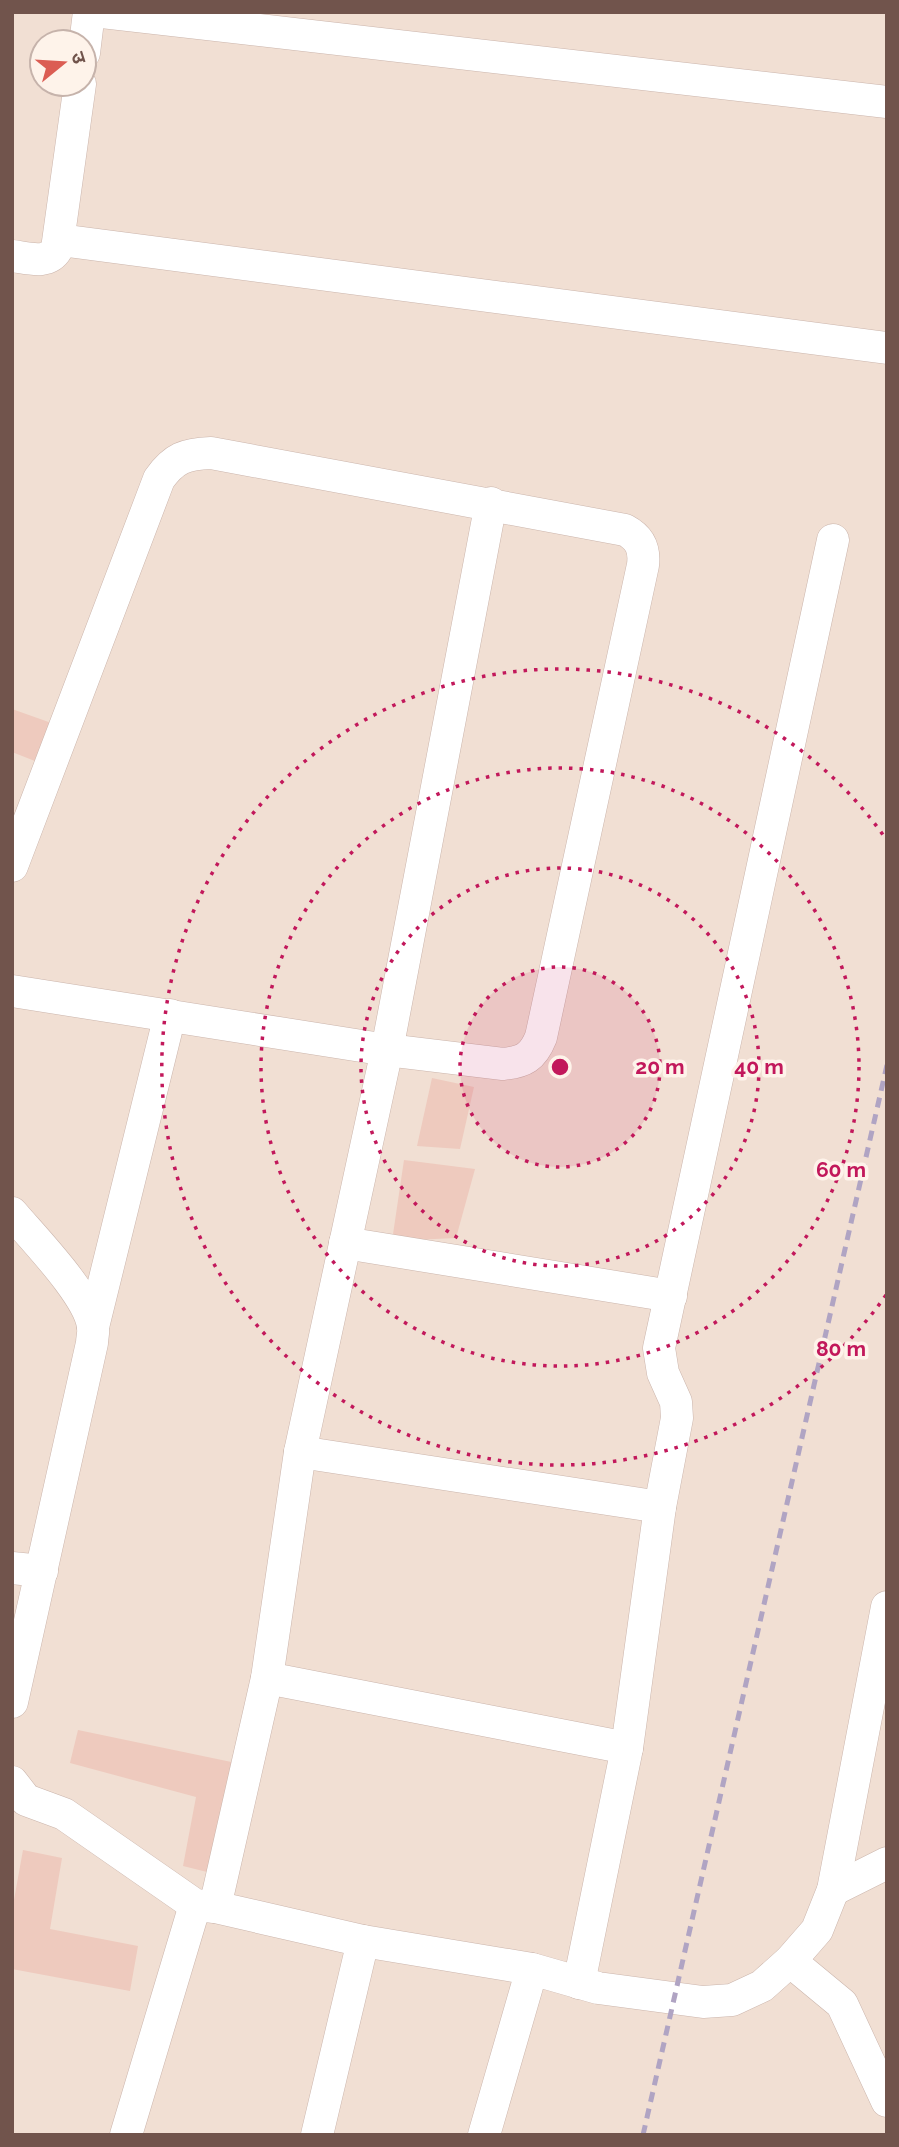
<svg xmlns="http://www.w3.org/2000/svg" width="899" height="2147" viewBox="0 0 899 2147" font-family="Raleway,'Noto Sans Devanagari',sans-serif">
<style>
.residential{fill:#f1dfd3;fill-rule:evenodd}
.building{fill:#eecabe}
.lines{fill:none;stroke-linecap:round;stroke-linejoin:round}
.minor-casing{stroke:#cbb5ac;stroke-width:33}
.minor{stroke:#fff;stroke-width:32}
.rail{stroke:#b0a4c3;stroke-width:5;stroke-dasharray:10 7;stroke-linecap:butt}
.ring{fill:none;stroke:#c2185b;stroke-width:3.5;stroke-dasharray:3.5 7}
.centre{fill:#c2185b;stroke:#fef3ea;stroke-width:3.5}
.ring-label{font-size:21px;text-anchor:middle;font-weight:bold;fill:#c2185b;stroke:#fef3ea;stroke-width:7;stroke-linejoin:round;paint-order:stroke}
</style>
<rect width="100%" height="100%" fill="#faefe4"/>
<!-- residential -->
<path class="residential" d="M 12,12 L 887,12 L 887,2135 L 12,2135 ZM 42,42 L 84,42 L 84,84 L 42,84 Z"/>
<!-- building -->
<g class="building">
<polygon points="12,709 57,725 40,763 12,752"/>
<polygon points="432,1078 474,1087 460,1149 417,1146"/>
<polygon points="404,1160 475,1169 456,1238 392,1241"/>
<polygon points="78,1730 241,1764 215,1874 183,1866 196,1797 70,1763"/>
<polygon points="23,1850 62,1858 50,1929 138,1946 130,1991 12,1969 12,1911"/>
</g>
<g class="lines">
<defs>
<g id="minor">
<polyline points="102,12 887,102"/>
<polyline points="84,53 89,12"/>
<polyline points="60,240 887,348"/>
<path d="M 12,256 C 28,258 48,265 57,249 L 80,84"/>
<path d="M 12,866 L 159,479 C 174,458 185,454 211,453 L 625,530 C 640,538 645,548 643,565 L 541,1037 C 533,1057 524,1062 503,1064 L 387,1050 L 12,991"/>
<path d="M 12,1213 C 33,1238 90,1296 93,1327 C 94,1332 92,1338 92,1343 L 12,1702"/>
<polyline points="345,1243 671,1296"/>
<polyline points="93,1327 170,1015"/>
<polyline points="300,1452 660,1507"/>
<polyline points="12,1568 42,1571"/>
<polyline points="267,1678 627,1748"/>
<polyline points="12,1782 26,1800 64,1814 195,1905 215,1907 363,1941 532,1969 598,1988 703,2002 732,2000 762,1986 790,1961 817,1930 833,1890 887,1607"/>
<polyline points="833,1890 887,1863"/>
<polyline points="215,1907 267,1678 300,1452 387,1050 491,503"/>
<polyline points="790,1961 842,2004 887,2101"/>
<polyline points="579,1983 627,1748 660,1507 677,1418 676,1402 663,1373 659,1348 833,540"/>
<polyline points="126,2135 195,1905"/>
<polyline points="317,2135 363,1941"/>
<polyline points="484,2135 532,1969"/>
</g>
</defs>
<!-- minor casing -->
<use href="#minor" class="minor-casing"/>
<!-- minor -->
<use href="#minor" class="minor"/>
<!-- rail -->
<polyline class="rail" points="643,2135 887,1065"/>
</g>
<!-- distance rings -->
<circle cx="560" cy="1067" r="100" fill="#c2185b" fill-opacity=".12"/>
<g class="ring">
<circle cx="560" cy="1067" r="100"/>
<circle cx="560" cy="1067" r="199"/>
<circle cx="560" cy="1067" r="299"/>
<path d="M886 1295A398 398 0 1 1 886 839"/>
</g>
<circle cx="560" cy="1067" r="10" class="centre"/>
<g class="ring-label">
<text x="660" y="1074">20 m</text>
<text x="759" y="1074">40 m</text>
<text x="841" y="1177">60 m</text>
<text x="841" y="1356">80 m</text>
</g>
<!-- border -->
<rect width="899" height="2147" fill="none" stroke="#71544c" stroke-width="28"/>
<!-- north arrow -->
<g transform="translate(63 63) rotate(72)"><circle r="33" fill="#fef3ea" stroke="#c6b3ab" stroke-width="2"/>
<path d="M0-5L12 26L0 18L-12 26Z" fill="#db5d53"/>
<text y="-10" font-size="19" font-weight="bold" text-anchor="middle" fill="#71544c">उ</text>
</g>
</svg>
